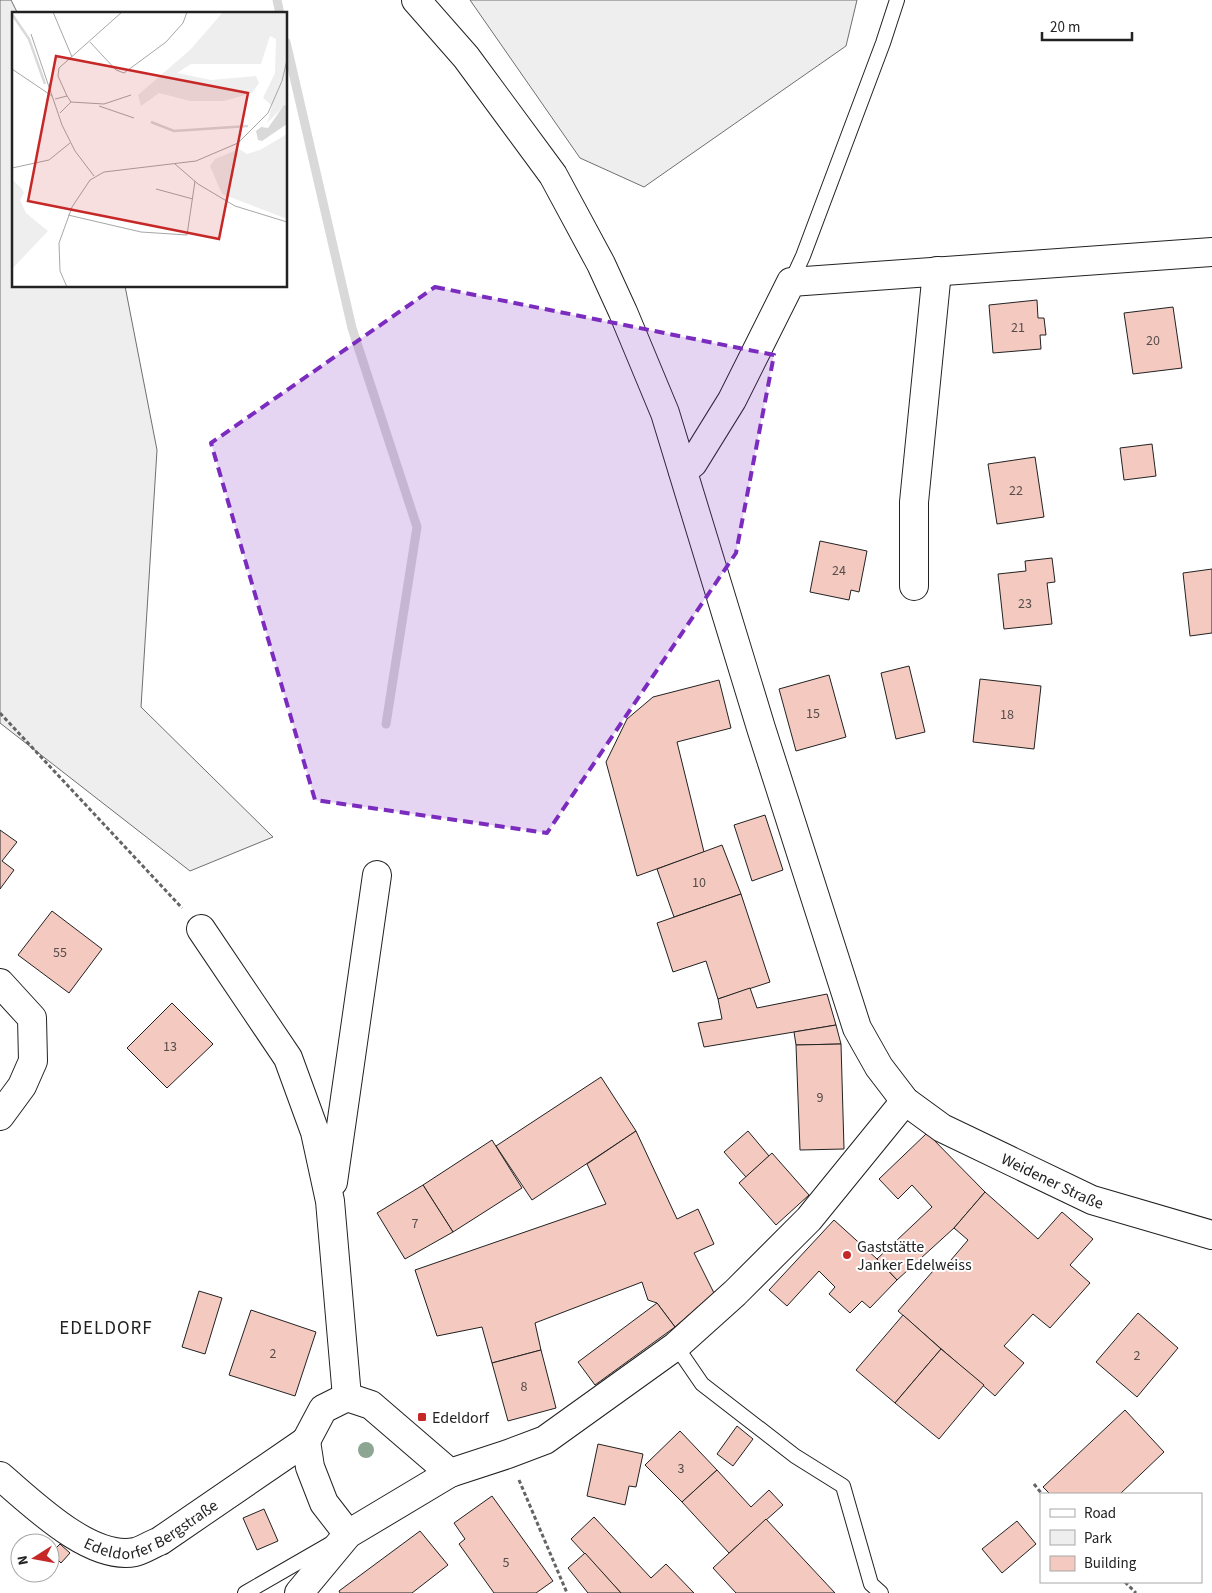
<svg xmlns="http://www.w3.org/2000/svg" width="1212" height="1593" viewBox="0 0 1212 1593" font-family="'Source Sans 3',sans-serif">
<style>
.green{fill:#eee;stroke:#6f6f6f}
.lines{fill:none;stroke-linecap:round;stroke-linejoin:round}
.stream{stroke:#d9d9d9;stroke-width:9}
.building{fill:#f3c9c0;stroke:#222}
.lane-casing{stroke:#222;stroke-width:16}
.street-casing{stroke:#222;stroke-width:30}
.path{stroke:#646464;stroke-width:3;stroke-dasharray:4 2.5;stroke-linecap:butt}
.lane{stroke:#fff;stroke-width:14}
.street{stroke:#fff;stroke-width:28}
.tree{fill:#8da692}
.marked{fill:#7b2cbf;fill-opacity:0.2;stroke:#7b2cbf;stroke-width:4;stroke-dasharray:10 6;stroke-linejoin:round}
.poi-dot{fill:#c62828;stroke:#fff;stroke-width:2}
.labels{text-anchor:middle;stroke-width:4;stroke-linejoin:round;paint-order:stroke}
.number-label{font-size:14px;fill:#564c4a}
.street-label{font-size:16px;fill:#222;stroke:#fff}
.poi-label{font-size:16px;fill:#222;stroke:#fff;text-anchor:start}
.quarter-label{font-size:19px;letter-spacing:1px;fill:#222;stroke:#fff}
.inset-river{fill:none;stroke:#d9d9d9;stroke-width:2.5}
.inset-road{fill:none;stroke:#a7a7a7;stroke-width:1}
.view{fill:#c62828;fill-opacity:0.15;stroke:#c62828;stroke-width:2.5}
.inset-edge{fill:none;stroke:#222;stroke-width:2.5}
</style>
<rect width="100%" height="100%" fill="#fff"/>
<!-- green -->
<g class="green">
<polygon points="0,0 11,0 18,14 14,14 14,286 125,286 157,450 141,707 273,837 190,871 0,723"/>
<polygon points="470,0 857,0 846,46 644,187 580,158"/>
</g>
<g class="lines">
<!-- stream -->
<g class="stream">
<polyline points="277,0 280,14"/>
<polyline points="286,42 352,328 417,527 386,724"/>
</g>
</g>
<!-- building -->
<g class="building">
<polygon points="1037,300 1038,318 1044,318 1046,335 1040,335 1041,349 993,353 989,305"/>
<polygon points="1173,307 1182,368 1133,374 1124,313"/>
<polygon points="1152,444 1156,476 1124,480 1120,448"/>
<polygon points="1035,457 1044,517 997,524 988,464"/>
<polygon points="820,541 867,551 859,592 851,590 849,600 810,592"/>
<polygon points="1052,558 1055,582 1047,583 1052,624 1004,629 998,574 1026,571 1025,561"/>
<polygon points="1212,569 1212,633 1190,636 1183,573"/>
<polygon points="909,666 925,732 896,739 881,673"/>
<polygon points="829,675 846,737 796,751 779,689"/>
<polygon points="980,679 1041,686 1034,749 973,742"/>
<polygon points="719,680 731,728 677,742 704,852 637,876 606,762 627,719 653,697"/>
<polygon points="765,815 783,870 752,881 734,825"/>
<polygon points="0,830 17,842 2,861 14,870 0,889"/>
<polygon points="722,845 741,894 674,917 657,869"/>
<polygon points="741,894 770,982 718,999 706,961 673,972 657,923"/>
<polygon points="52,911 102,949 69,993 18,955"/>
<polygon points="750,988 757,1008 827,994 836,1025 704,1047 698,1023 722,1019 718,999"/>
<polygon points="172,1003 213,1044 167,1088 127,1048"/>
<polygon points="836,1025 841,1044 796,1045 794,1032"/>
<polygon points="841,1044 844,1149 800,1150 796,1045"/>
<polygon points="601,1077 636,1131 532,1200 496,1146"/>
<polygon points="636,1131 677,1219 698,1209 714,1244 694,1253 714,1293 675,1327 657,1303 648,1300 642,1282 535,1323 541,1350 492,1363 482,1327 437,1336 415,1270 606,1204 587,1164"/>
<polygon points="748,1131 769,1156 746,1177 724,1152"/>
<polygon points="927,1133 985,1192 954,1228 897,1280 877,1259 932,1207 912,1185 898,1199 879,1179"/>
<polygon points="492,1140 522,1188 453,1232 423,1185"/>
<polygon points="772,1153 809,1195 776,1225 739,1183"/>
<polygon points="423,1185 453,1232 405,1259 377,1213"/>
<polygon points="985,1192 1038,1239 1062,1212 1093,1239 1070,1265 1090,1283 1050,1328 1033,1314 1004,1346 1024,1363 995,1396 898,1311 940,1263 945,1267 968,1240 954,1228"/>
<polygon points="834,1220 877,1259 897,1280 870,1308 862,1301 850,1313 829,1294 835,1287 819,1271 787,1306 769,1290"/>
<polygon points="199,1291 222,1298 205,1354 182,1347"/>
<polygon points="657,1303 675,1327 595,1385 578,1362"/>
<polygon points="251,1310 316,1332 295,1396 229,1375"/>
<polygon points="1138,1313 1178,1348 1137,1397 1096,1362"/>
<polygon points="903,1315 941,1349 895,1403 856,1370"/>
<polygon points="941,1349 984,1385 939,1439 895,1403"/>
<polygon points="541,1350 556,1408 508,1421 492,1363"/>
<polygon points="1125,1410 1164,1452 1120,1494 1050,1494 1043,1487"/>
<polygon points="737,1426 753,1439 733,1466 717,1454"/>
<polygon points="680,1431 717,1470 682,1502 645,1465"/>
<polygon points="598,1444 643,1454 636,1487 629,1486 625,1505 587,1496"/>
<polygon points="717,1470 751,1507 769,1490 783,1505 729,1553 682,1502"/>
<polygon points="492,1496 553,1581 536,1593 494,1593 459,1544 465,1539 454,1523"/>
<polygon points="264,1509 278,1541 257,1550 243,1518"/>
<polygon points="594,1517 651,1578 666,1564 694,1593 621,1593 571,1539"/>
<polygon points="766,1519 835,1593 736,1593 713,1568"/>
<polygon points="1017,1521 1036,1544 1002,1573 982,1549"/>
<polygon points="420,1531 448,1565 412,1593 340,1593 339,1591"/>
<polygon points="60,1544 70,1553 61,1563 51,1553"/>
<polygon points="585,1553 621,1593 588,1593 568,1568"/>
</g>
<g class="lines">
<defs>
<g id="lane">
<polyline points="791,282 803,256 883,43 897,0"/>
<polyline points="676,1346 702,1384 795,1456 843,1486 871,1584 881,1593"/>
<polyline points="245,1593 330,1544"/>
</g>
<g id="street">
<path id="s1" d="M 416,0 L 466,57 L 553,175 L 601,264 L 623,312 L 665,413 L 761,728 L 857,1028 L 879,1067 L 905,1101 L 942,1128 L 1092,1200 L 1212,1235"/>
<polyline points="683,471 693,463 732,400 791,282 1212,252"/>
<polyline points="914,586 914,502 937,271"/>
<polyline points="201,929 288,1058 315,1132 330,1201 347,1397"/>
<polyline points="0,983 32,1018 33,1061 22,1086 0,1116"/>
<polyline points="333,1182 377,875"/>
<polyline points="306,1441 323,1409 347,1397 371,1405 450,1473"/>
<path id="s2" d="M 0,1476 C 32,1503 90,1561 135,1552 C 143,1550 152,1544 160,1541 L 306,1441 L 310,1467 L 324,1503 L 348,1534"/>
<polyline points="299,1593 348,1534 450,1473 508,1454 545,1440 676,1346 735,1293 809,1219 905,1101"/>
</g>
</defs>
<!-- lane casing -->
<use href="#lane" class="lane-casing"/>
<!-- street casing -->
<use href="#street" class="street-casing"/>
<!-- path -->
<g class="path">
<polyline points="0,713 182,908"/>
<polyline points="519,1480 567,1593"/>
<polyline points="1034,1484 1042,1494"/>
<polyline points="1125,1582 1136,1593"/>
</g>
<!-- lane -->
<use href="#lane" class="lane"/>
<!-- street -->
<use href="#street" class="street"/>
</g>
<!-- trees -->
<circle class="tree" cx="366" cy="1450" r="8"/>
<!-- marked area -->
<path class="marked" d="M 435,287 L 774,355 L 736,553 L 547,833 L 315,800 L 211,443 Z"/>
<!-- markers -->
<g class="poi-dot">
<circle cx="847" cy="1255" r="5"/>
<rect x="417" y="1412" width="10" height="10" rx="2.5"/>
</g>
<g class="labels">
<!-- number labels -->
<g class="number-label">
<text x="1018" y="332">21</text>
<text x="1153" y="345">20</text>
<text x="1016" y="495">22</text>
<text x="839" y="575">24</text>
<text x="1025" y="608">23</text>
<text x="813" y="718">15</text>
<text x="1007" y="719">18</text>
<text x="699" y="887">10</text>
<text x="60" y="957">55</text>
<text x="170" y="1051">13</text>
<text x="820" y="1102">9</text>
<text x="415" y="1228">7</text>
<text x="273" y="1358">2</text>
<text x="1137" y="1360">2</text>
<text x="524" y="1391">8</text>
<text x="681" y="1473">3</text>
<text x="506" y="1567">5</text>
</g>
<!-- street labels -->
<g class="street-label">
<text dy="6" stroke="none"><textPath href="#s1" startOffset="1386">Weidener Straße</textPath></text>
<text dy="6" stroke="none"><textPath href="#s2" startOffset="181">Edeldorfer Bergstraße</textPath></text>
</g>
<!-- poi labels -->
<g class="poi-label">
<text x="857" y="1252">Gaststätte<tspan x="857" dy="18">Janker Edelweiss</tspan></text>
<text x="432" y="1423">Edeldorf</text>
</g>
<!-- quarter labels -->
<g class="quarter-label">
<text x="106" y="1334">EDELDORF</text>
</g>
</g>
<!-- overview -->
<g transform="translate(12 12)">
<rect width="275" height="275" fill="#fff"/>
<path d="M 211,0 L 275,0 L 275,91 L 255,111 L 260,94 L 251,86 L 263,61 L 264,27 L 258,24 L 249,52 L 179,52 L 165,61 L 199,68 L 244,64 L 247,71 L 240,81 L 212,89 L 178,89 L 147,81 L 129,94 L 126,83 L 179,37 ZM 275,122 L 275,207 L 210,182 L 198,154 L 203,147 L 227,137 L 235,142 L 248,138 ZM 0,167 L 10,177 L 12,181 L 8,188 L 14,201 L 36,219 L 0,257 Z" fill="#eee"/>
<path d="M 272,93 L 275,93 L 275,112 L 250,129 L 246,128 L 244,119 L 249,115 L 256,116 Z" fill="#d9d9d9"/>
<path class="inset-river" d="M 0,2 L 17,27 L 33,72M 139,110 L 162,119 L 236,114"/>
<path class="inset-road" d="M 41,0 L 60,45M 19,22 L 50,113 L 63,139 L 82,164M 78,30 L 104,58 L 112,61 L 154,30 L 171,11 L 175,0M 0,57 L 40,84M 43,87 L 55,84 L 46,64 L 47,56 L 110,0M 59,90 L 92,92 L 119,83M 87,94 L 122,106M 48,101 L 59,90 L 55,84M 163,152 L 186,172 L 223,194 L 275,210M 0,156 L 37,148 L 58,131M 144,177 L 181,187M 56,203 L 129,220 L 175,223 L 183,169M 55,275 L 48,259 L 47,231 L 60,195 L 78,168 L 92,160 L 184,149 L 226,131 L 256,101 L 270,69 L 275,48"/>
<path class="view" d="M 44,44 L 236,81 L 207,227 L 16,189 Z"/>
<rect width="275" height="275" class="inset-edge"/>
</g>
<!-- legend -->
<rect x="1040" y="1493" width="162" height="90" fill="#ffffff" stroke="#a7a7a7"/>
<rect x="1050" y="1509" width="25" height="8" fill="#ffffff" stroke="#a7a7a7"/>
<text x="1084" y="1518" font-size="15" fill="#222222">Road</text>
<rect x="1050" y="1530" width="25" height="15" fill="#eeeeee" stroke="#a7a7a7"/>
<text x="1084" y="1543" font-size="15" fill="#222222">Park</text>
<rect x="1050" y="1556" width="25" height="15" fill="#f3c9c0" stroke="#a7a7a7"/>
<text x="1084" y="1568" font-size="15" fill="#222222">Building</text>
<!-- north arrow -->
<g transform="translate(35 1558) rotate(259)"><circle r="24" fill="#ffffff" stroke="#a7a7a7"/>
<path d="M0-4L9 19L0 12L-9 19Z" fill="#c62828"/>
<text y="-8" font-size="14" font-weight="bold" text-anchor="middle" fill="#222222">N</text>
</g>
<!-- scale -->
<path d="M1042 32v8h90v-8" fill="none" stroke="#222222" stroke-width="2.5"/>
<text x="1050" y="32" font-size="15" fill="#222222" stroke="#ffffff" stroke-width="4" paint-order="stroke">20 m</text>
</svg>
